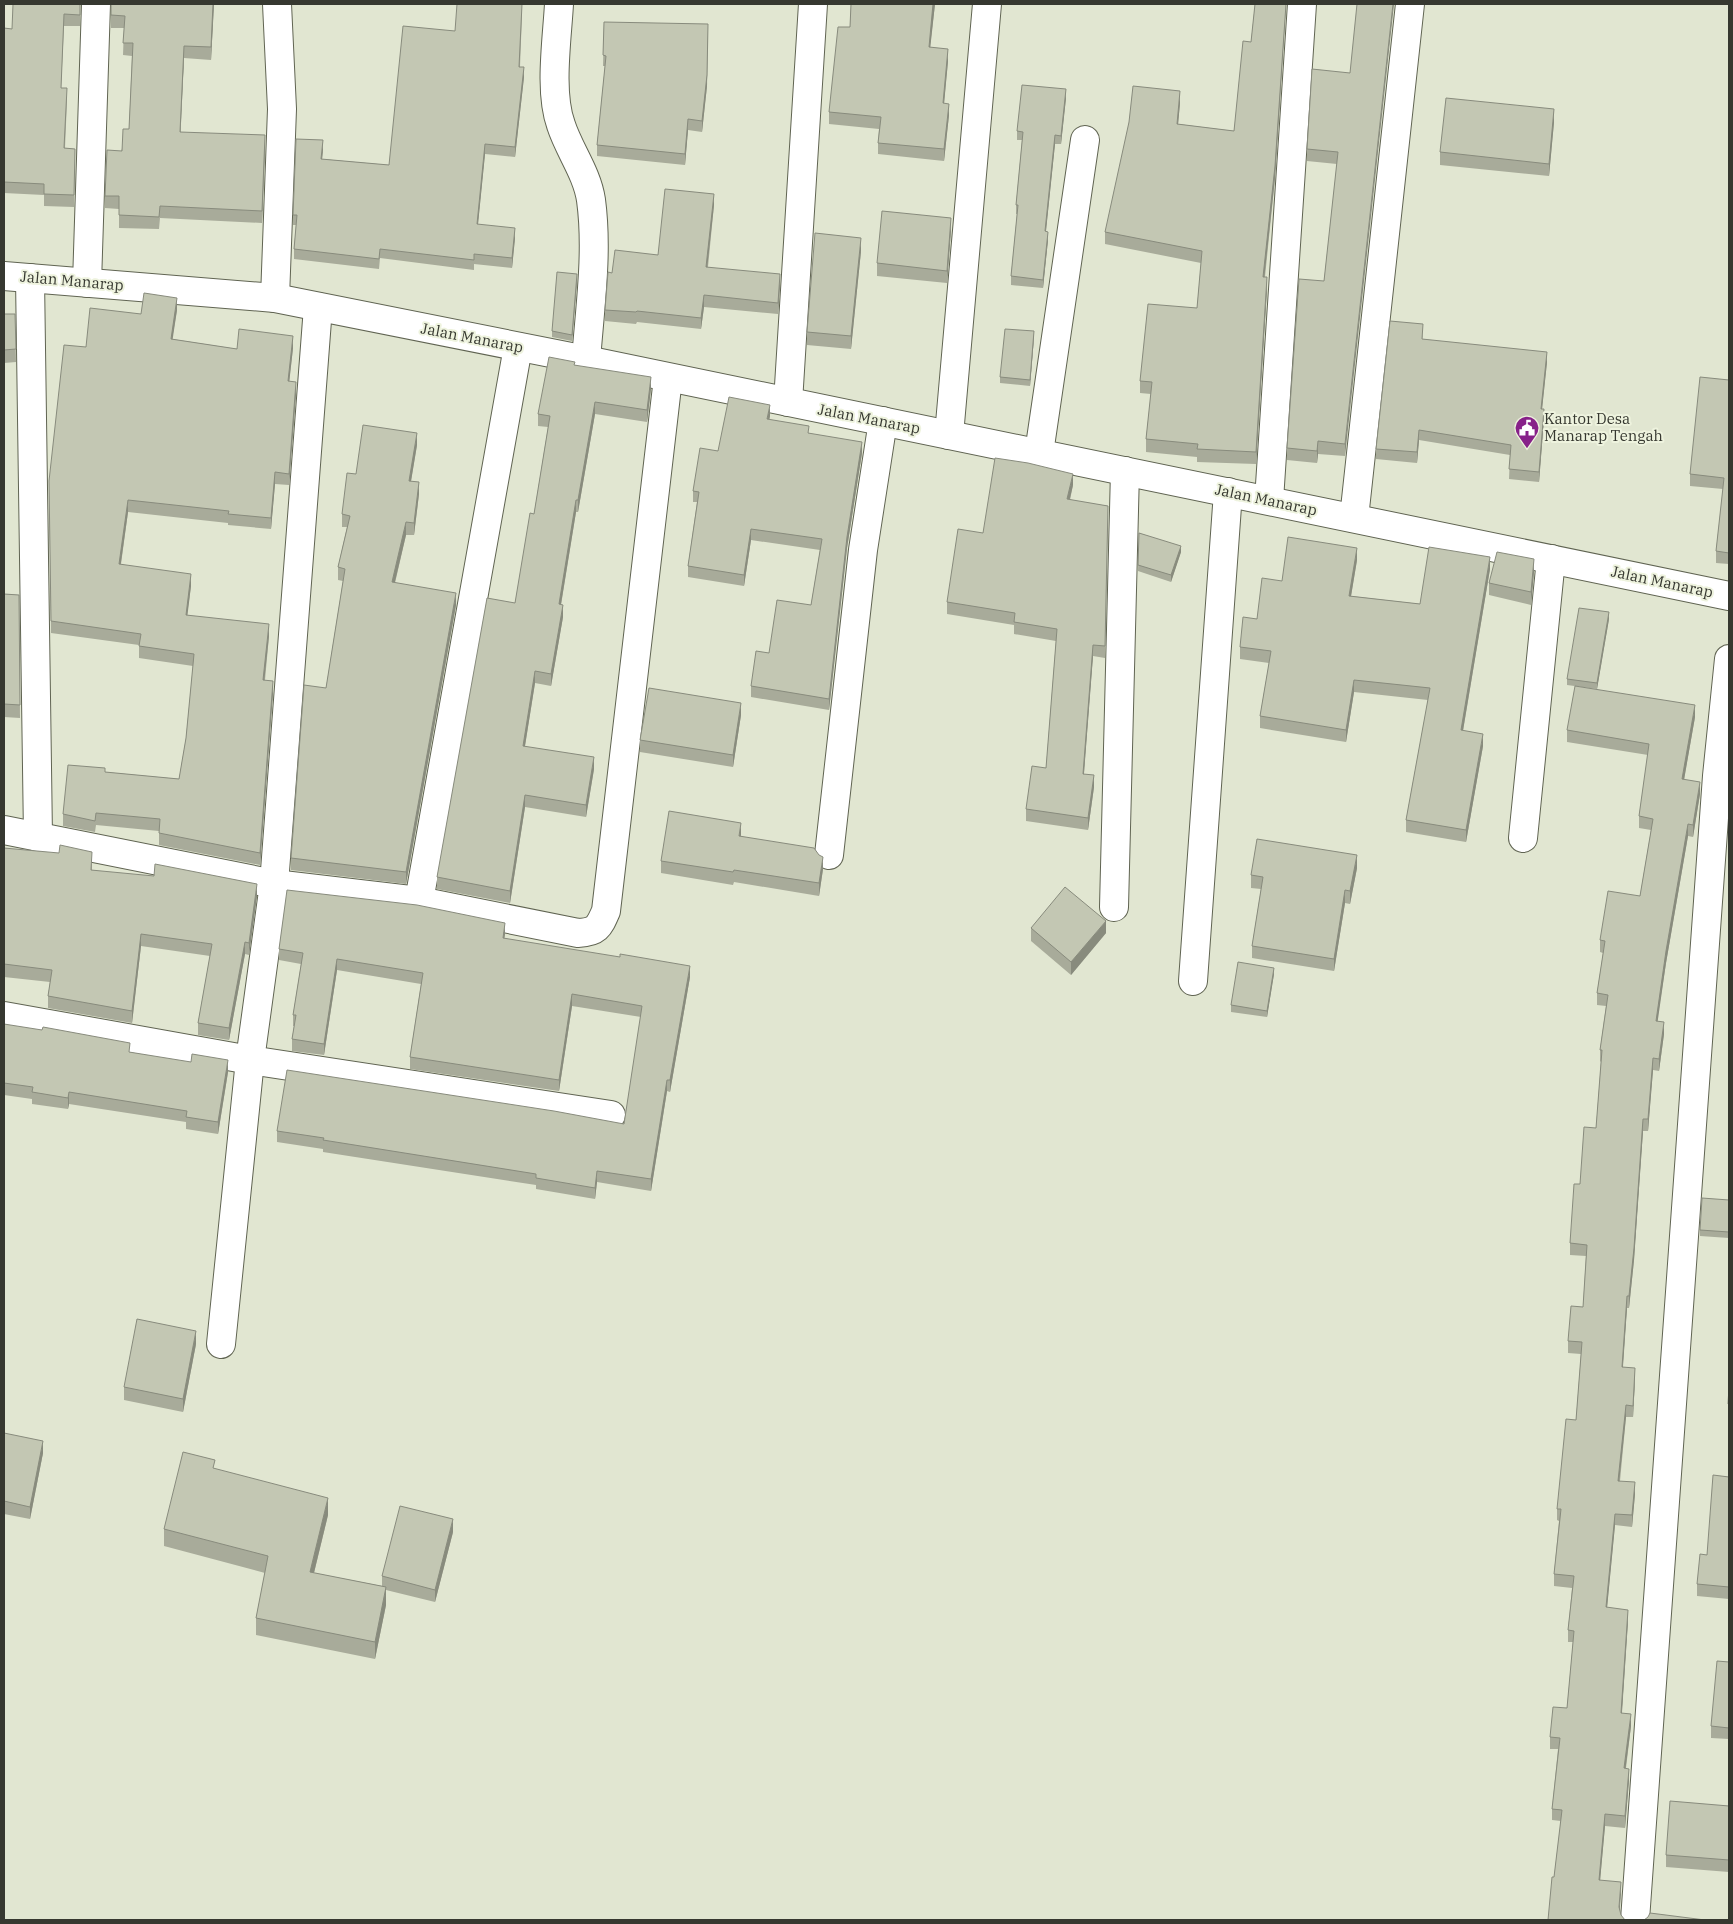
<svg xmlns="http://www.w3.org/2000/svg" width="1733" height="1924" viewBox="0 0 1733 1924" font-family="'IBM Plex Serif',serif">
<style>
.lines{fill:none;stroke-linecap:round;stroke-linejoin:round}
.street-casing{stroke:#606452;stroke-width:30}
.street{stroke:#fff;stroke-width:28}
.wall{fill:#a8ab9a}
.shaded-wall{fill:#888b7d}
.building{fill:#c3c7b3;stroke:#888b7d}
.labels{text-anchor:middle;stroke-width:4;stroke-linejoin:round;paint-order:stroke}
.street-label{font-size:15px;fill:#363830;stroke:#eef3de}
.poi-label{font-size:15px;fill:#363830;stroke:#eef3de;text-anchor:start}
</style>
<rect width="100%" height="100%" fill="#e1e6d1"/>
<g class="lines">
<defs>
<g id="street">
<path d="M 559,4 C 557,40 549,92 561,125 C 569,150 587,173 591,200 C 598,252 590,307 586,360"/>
<polyline points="4,276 275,298 586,360 1729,596"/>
<polyline points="30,278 38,837"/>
<polyline points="87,283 96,4"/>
<polyline points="275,298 282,109 277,4"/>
<polyline points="788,402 813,4"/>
<polyline points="949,435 987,4"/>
<polyline points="1039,453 1085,140"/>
<polyline points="1269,500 1302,4"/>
<polyline points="1354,518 1410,4"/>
<path d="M 4,830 L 274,884 L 419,901 L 578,933 C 597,932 599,927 606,911 L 668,378"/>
<polyline points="1523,838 1551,559"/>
<polyline points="829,855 863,550 883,421"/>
<polyline points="419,901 518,347"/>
<polyline points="1114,907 1125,471"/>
<polyline points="1193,981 1228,492"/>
<polyline points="4,1016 250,1060 611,1115"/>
<polyline points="221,1344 250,1060 274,884 318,307"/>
<polyline points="1635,1920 1717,776 1729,659"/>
</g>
</defs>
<!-- street casing -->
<use href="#street" class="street-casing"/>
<!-- street -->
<use href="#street" class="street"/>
</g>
<!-- wall -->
<g class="wall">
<polygon points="80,4 80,26 64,26 61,88 67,100 65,148 75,149 74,207 44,206 44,195 4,193 4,28 12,29"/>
<polygon points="111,4 214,4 211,60 184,58 180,132 265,148 262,223 160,218 159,229 119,228 119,209 105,208 105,196 129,129 132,56 123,55 124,28 111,28"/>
<polygon points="851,4 935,4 930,47 948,61 944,103 949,115 944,161 878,154 878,143 879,129 829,124 829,112 850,27"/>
<polygon points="1255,4 1286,4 1275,178 1265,277 1267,289 1256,464 1197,462 1197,457 1146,452 1146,439 1151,394 1140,393 1140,381 1197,308 1201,263 1105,244 1105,232 1180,103 1178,124 1234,131 1251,42"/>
<polygon points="522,14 520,67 524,77 515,157 485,154 478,224 515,238 512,268 474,264 474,270 380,258 379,269 294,259 294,249 296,225 293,225 293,215 323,150 322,159 389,165 455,31"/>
<polygon points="604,22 707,86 702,132 688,130 685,165 597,156 597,145 605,66 603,66"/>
<polygon points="1350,73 1345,456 1318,454 1317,463 1287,460 1287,448 1324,281 1337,164 1307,161 1307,149"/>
<polygon points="1066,98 1061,144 1055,144 1046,231 1048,240 1043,288 1011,285 1011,276 1017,214 1016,214 1016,205 1022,140 1017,140 1017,131"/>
<polygon points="1554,122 1549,176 1440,165 1440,152"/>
<polygon points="714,205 708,267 780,285 778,314 704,307 701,329 637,322 636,324 605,321 605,310 612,273 658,255"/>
<polygon points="951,230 947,283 877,276 877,263"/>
<polygon points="861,251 851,349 807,345 807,332"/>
<polygon points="577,281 572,341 552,337 552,331"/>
<polygon points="177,310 172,339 237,349 293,348 289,382 296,394 289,485 275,484 271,529 228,525 228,523 128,512 121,564 191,586 187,615 269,636 265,680 273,693 260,865 159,845 159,831 96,825 95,832 63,826 63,814 105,772 179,779 186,738 193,666 139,658 139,645 51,633 49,481 86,347 141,314"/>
<polygon points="4,314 15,314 16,362 4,363"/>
<polygon points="1423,334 1422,339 1547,362 1542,409 1544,419 1539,482 1509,479 1510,455 1419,440 1417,463 1376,459 1376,449"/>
<polygon points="1034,337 1030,386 1000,383 1000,377"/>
<polygon points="575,365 651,389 647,422 595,414 578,512 576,512 561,605 563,617 551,686 535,683 525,746 594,769 586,817 525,807 510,903 437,889 437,877 515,603 534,514 548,427 538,426 538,414"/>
<polygon points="1729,380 1729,564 1716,563 1716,551 1723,489 1690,486 1690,474"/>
<polygon points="770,416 769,420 809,433 862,453 847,548 829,710 751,697 751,686 769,653 811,605 820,550 751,540 744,586 688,577 688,566 697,502 693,502 693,491 718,451"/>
<polygon points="417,445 411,481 419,494 414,535 406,535 395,583 456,605 406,884 291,870 291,858 326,688 343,581 338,580 338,567 347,527 342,527 342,514 356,474"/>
<polygon points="1073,485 1070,500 1108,506 1105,658 1093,656 1084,774 1094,787 1088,830 1026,821 1026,809 1046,768 1056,641 1014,634 1014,625 947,614 947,602 983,533"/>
<polygon points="1139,533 1181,552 1171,582 1138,571"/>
<polygon points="1357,560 1351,596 1420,604 1490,569 1463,731 1483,746 1466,842 1406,832 1406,820 1428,700 1354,692 1346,742 1260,728 1260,716 1269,663 1240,659 1240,647 1257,619 1282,581"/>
<polygon points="1534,572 1531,605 1489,595 1489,583"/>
<polygon points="4,594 19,595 20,718 4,717"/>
<polygon points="1609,619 1597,689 1567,685 1567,679"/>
<polygon points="741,715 733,767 640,752 640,740"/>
<polygon points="1695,717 1684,780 1700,794 1693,837 1688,836 1666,963 1657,1021 1664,1034 1659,1071 1653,1070 1648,1131 1643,1131 1634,1260 1629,1308 1627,1308 1623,1367 1635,1379 1633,1417 1626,1417 1620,1481 1635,1494 1632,1527 1615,1525 1607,1607 1628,1621 1622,1713 1631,1726 1626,1768 1629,1780 1625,1828 1605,1826 1600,1881 1621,1894 1554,1877 1561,1821 1552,1820 1552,1809 1558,1749 1550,1749 1550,1737 1567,1708 1573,1642 1568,1642 1568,1630 1572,1588 1554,1586 1554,1574 1559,1521 1557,1520 1557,1509 1576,1420 1581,1354 1568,1353 1568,1341 1583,1307 1586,1256 1570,1255 1570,1243 1580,1184 1596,1128 1601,1062 1600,1061 1600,1050 1606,1006 1597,1005 1597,993 1603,953 1600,952 1600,940 1640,896 1651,830 1639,828 1639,816 1648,755 1567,742 1567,730"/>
<polygon points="741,836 823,869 819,896 734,882 733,885 661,873 661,861"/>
<polygon points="4,848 92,864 92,870 257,896 249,955 245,954 229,1040 198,1035 198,1023 210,956 141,946 132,1023 48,1008 48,996 50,982 4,977"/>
<polygon points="1357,868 1350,904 1345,903 1334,971 1252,958 1252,946 1261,889 1251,888 1251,875"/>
<polygon points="1031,928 1106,933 1071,975 1031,941"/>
<polygon points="505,934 504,938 690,977 670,1092 667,1091 651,1191 597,1182 595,1199 536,1189 536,1185 323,1152 323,1149 277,1142 277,1131 624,1124 641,1017 572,1006 559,1091 410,1069 410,1057 421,984 337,970 324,1055 292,1051 292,1039 294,1026 293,1026 293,1015 301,964 279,960 279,949"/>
<polygon points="1274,974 1267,1017 1231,1012 1231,1005"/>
<polygon points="4,1024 130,1052 228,1072 218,1134 186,1129 186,1122 69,1104 68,1109 32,1104 32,1099 4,1095"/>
<polygon points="1729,1200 1729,1238 1700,1236 1700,1230"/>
<polygon points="196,1344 183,1412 124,1400 124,1387"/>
<polygon points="1729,1387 1729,1416 1728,1416 1728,1404"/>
<polygon points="4,1433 43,1453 30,1519 4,1514"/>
<polygon points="215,1469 328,1515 314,1573 382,1586 382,1576 453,1532 435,1602 386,1590 386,1605 375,1659 256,1635 256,1618 265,1573 164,1546 164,1529"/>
<polygon points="1729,1477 1729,1599 1697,1596 1697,1584 1707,1555"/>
<polygon points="1729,1662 1729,1739 1711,1738 1711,1726"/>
<polygon points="1729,1806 1729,1872 1666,1867 1666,1855"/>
</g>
<!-- shaded-wall -->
<g class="shaded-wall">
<polygon points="213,4 214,4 211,60 211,47"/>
<polygon points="933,4 935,4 929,59 929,47"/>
<polygon points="1286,4 1275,178 1263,289 1263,277"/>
<polygon points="1393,4 1394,4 1345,456 1345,444"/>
<polygon points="708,24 707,86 702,132 702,121"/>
<polygon points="184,46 184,58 180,145 180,132"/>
<polygon points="948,49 948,61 943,115 943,103"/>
<polygon points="524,67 524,77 515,157 515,147"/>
<polygon points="1066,89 1066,98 1061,144 1061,136"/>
<polygon points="1180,91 1180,103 1177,136 1177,124"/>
<polygon points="949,104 949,115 944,161 944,149"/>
<polygon points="1554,109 1554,122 1549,176 1549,164"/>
<polygon points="688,119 688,130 685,165 685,154"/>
<polygon points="265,135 265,148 262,223 262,211"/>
<polygon points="1055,135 1055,144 1045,240 1045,231"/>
<polygon points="323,140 323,150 321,169 321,159"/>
<polygon points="485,144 485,154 477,234 477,224"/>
<polygon points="714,194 714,205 706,278 706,267"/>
<polygon points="951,218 951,230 947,283 947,271"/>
<polygon points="515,228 515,238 512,268 512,258"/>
<polygon points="1048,232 1048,240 1043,288 1043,280"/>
<polygon points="861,238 861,251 851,349 851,336"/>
<polygon points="577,274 577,281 572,341 572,335"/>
<polygon points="780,274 780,285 778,314 778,303"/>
<polygon points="1267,277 1267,289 1256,464 1256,452"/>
<polygon points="704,295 704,307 701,329 701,318"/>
<polygon points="177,298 177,310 171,350 171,339"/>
<polygon points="1034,331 1034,337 1030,386 1030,380"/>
<polygon points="293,336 293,348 288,393 288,381"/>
<polygon points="1547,352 1547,362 1541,419 1541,409"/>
<polygon points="651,377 651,389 647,422 647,410"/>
<polygon points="296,382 296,394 289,485 289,474"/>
<polygon points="595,402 595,414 578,512 578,500"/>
<polygon points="770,405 770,416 767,430 767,419"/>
<polygon points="1544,409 1544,419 1539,482 1539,472"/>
<polygon points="1419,430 1419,440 1417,463 1417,452"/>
<polygon points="417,433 417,445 409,493 409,481"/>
<polygon points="1318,441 1318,454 1317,463 1317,451"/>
<polygon points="862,442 862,453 847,548 829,710 829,699 847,537"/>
<polygon points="275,472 275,484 271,529 271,518"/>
<polygon points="1073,474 1073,485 1067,511 1067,499"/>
<polygon points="419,482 419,494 414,535 414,523"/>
<polygon points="128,500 128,512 119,576 119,564"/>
<polygon points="576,500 576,512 559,616 559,604"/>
<polygon points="406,522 406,535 392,594 392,582"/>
<polygon points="751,529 751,540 744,586 744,575"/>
<polygon points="1181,546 1181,552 1171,582 1171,575"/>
<polygon points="1357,548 1357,560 1349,608 1349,596"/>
<polygon points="1490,557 1490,569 1461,742 1461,730"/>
<polygon points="1534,559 1534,572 1531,605 1531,592"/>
<polygon points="191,574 191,586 186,627 186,615"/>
<polygon points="456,593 456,605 406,884 406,872"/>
<polygon points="563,605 563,617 551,686 551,674"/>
<polygon points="1609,612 1609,619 1597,689 1597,683"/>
<polygon points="269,624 269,636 263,692 263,680"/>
<polygon points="1093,645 1093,656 1083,785 1083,774"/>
<polygon points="535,671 535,683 523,758 523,746"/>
<polygon points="1354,680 1354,692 1346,742 1346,730"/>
<polygon points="273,681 273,693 260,865 260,853"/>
<polygon points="741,703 741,715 733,767 733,755"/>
<polygon points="1695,705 1695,717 1682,791 1682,779"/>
<polygon points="1483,734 1483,746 1466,842 1466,830"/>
<polygon points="594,757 594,769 586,817 586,805"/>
<polygon points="1094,775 1094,787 1088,830 1088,818"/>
<polygon points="1700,782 1700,794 1693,837 1693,825"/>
<polygon points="525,795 525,807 510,903 510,891"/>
<polygon points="741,823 741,835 739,848 739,836"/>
<polygon points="1688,824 1688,836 1666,963 1656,1033 1656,1021 1666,951"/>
<polygon points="1357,855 1357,868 1350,904 1350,891"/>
<polygon points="823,857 823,869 819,896 819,883"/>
<polygon points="257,884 257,896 249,955 249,943"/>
<polygon points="1345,890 1345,903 1334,971 1334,959"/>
<polygon points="1106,921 1106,933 1071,975 1071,962"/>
<polygon points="505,923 505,934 503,949 503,938"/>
<polygon points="141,934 141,946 132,1023 132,1011"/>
<polygon points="245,942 245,954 229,1040 229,1028"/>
<polygon points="337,959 337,970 324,1055 324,1044"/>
<polygon points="690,966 690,977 670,1092 670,1080"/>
<polygon points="1274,968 1274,974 1267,1017 1267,1011"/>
<polygon points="572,994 572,1006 559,1091 559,1080"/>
<polygon points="1664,1022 1664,1034 1659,1071 1659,1059"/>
<polygon points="1653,1058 1653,1070 1648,1131 1648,1119"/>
<polygon points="228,1060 228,1072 218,1134 218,1122"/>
<polygon points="667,1080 667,1091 651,1191 651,1179"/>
<polygon points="69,1092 69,1104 68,1109 68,1098"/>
<polygon points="1643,1119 1643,1131 1634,1260 1629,1308 1629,1296"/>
<polygon points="597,1171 597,1182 595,1199 595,1188"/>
<polygon points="1627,1296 1627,1308 1622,1378 1622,1367"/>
<polygon points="196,1331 196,1344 183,1412 183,1399"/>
<polygon points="1635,1368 1635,1379 1633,1417 1633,1406"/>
<polygon points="1626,1405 1626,1417 1618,1492 1618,1481"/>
<polygon points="43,1441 43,1453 30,1519 30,1507"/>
<polygon points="1635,1482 1635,1494 1632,1527 1632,1515"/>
<polygon points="328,1498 328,1515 310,1589 310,1572"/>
<polygon points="1615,1514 1615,1525 1606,1619 1606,1607"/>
<polygon points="453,1519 453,1532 435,1602 435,1590"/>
<polygon points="386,1587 386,1605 375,1659 375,1642"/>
<polygon points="1628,1610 1628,1621 1621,1725 1621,1713"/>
<polygon points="1631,1714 1631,1726 1624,1780 1624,1768"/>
<polygon points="1629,1769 1629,1780 1625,1828 1625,1816"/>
<polygon points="1605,1814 1605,1826 1599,1892 1599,1880"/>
<polygon points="1621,1882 1621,1894 1619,1919 1619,1907"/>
</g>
<!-- building -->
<g class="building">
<polygon points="13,4 80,4 80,15 64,14 61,88 67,88 64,148 75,149 74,195 44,194 44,184 4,182 4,28 12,29"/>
<polygon points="111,4 213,4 211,47 184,46 180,132 265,135 262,211 160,206 159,217 119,215 119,196 105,196 107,150 122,151 123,129 129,129 133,43 123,43 125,16 111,15"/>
<polygon points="457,4 522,4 519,67 524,67 515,147 485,144 477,224 515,228 512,258 474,254 474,260 380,249 379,259 294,249 297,215 293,215 296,139 323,140 321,159 389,165 403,26 455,31"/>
<polygon points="851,4 933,4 929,47 948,49 943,103 949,104 944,149 878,143 881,117 829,112 838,27 850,27"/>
<polygon points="1255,4 1286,4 1275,166 1263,277 1267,277 1256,452 1197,449 1198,444 1146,439 1152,382 1140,381 1148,304 1197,308 1202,251 1105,232 1129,122 1133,86 1180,91 1177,124 1234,131 1243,41 1251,42"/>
<polygon points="1357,4 1393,4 1345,444 1318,441 1317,451 1287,448 1299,279 1324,281 1338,152 1307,149 1312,69 1350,73"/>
<polygon points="604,22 708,24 707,75 702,121 688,119 685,154 597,145 606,56 603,55"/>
<polygon points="1022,85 1066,89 1061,136 1055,135 1045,231 1048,232 1043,280 1011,276 1018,205 1016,205 1023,132 1017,131"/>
<polygon points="1446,98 1554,109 1549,164 1440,152"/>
<polygon points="665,189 714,194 706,267 780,274 778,303 704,295 701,318 637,311 636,312 605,310 608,272 612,273 615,250 658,255"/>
<polygon points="882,211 951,218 947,271 877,263"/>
<polygon points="815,233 861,238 851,336 807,332"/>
<polygon points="557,272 577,274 572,335 552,331"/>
<polygon points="144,293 177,298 171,339 237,349 239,329 293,336 288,381 296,382 289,474 275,472 271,518 228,514 229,511 128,500 119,564 191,574 186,615 269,624 263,680 273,681 260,853 159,833 160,819 96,813 95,821 63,814 68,765 105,768 105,772 179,779 186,738 194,654 139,646 141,634 51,621 49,481 64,345 86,347 90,308 141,314"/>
<polygon points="4,314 15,314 16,349 4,350"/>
<polygon points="1390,321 1423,324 1422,339 1547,352 1541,409 1544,409 1539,472 1509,469 1511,445 1419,430 1417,452 1376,449"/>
<polygon points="1005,329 1034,331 1030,380 1000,377"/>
<polygon points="549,357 575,362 574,365 651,377 647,410 595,402 578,500 576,500 559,604 563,605 551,674 535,671 523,746 594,757 586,805 525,795 510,891 437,877 487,598 515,603 530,513 534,514 550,416 538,414"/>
<polygon points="1700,377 1729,380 1729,553 1716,551 1724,478 1690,474"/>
<polygon points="729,397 770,405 767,419 809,426 808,433 862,442 847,537 829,699 751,686 756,651 769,653 777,600 811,605 822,539 751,529 744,575 688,566 699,492 693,491 700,448 718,451"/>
<polygon points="363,425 417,433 409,481 419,482 414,523 406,522 392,582 456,593 406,872 291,858 304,685 326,688 345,569 338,567 350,516 342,514 347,473 356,474"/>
<polygon points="995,458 1028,463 1073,474 1067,499 1108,506 1105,646 1093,645 1083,774 1094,775 1088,818 1026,809 1032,766 1046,768 1057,629 1014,622 1015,613 947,602 958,529 983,533"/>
<polygon points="1139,533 1181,546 1171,575 1138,565"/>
<polygon points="1288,537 1357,548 1349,596 1420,604 1429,547 1490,557 1461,730 1483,734 1466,830 1406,820 1430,688 1354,680 1346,730 1260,716 1271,651 1240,647 1243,617 1257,619 1262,578 1282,581"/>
<polygon points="1497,552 1534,559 1531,592 1489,583"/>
<polygon points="4,594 19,595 20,705 4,704"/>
<polygon points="1579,608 1609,612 1597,683 1567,679"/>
<polygon points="1575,686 1695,705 1682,779 1700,782 1693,825 1688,824 1666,951 1656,1021 1664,1022 1659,1059 1653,1058 1648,1119 1643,1119 1634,1248 1629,1296 1627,1296 1622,1367 1635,1368 1633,1406 1626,1405 1618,1481 1635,1482 1632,1515 1615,1514 1606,1607 1628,1610 1621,1713 1631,1714 1624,1768 1629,1769 1625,1816 1605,1814 1599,1880 1621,1882 1619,1907 1621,1915 1625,1920 1548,1920 1552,1877 1554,1877 1562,1810 1552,1809 1560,1738 1550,1737 1553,1707 1567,1708 1574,1631 1568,1630 1574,1576 1554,1574 1561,1509 1557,1509 1566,1419 1576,1420 1582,1342 1568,1341 1571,1306 1583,1307 1587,1245 1570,1243 1574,1184 1580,1184 1584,1127 1596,1128 1602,1050 1600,1050 1608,995 1597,993 1605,941 1600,940 1608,891 1640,896 1653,819 1639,816 1649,744 1567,730"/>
<polygon points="649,688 741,703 733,755 640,740"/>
<polygon points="669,811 741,823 739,836 814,848 819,855 823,857 819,883 734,870 733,872 661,861"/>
<polygon points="1257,839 1357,855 1350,891 1345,890 1334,959 1252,946 1263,877 1251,875"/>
<polygon points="60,845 92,852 91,870 154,876 155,864 257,884 249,943 245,942 229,1028 198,1023 212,944 141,934 132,1011 48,996 52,970 4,964 4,848 59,853"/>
<polygon points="1065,887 1106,921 1071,962 1031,928"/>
<polygon points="287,890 417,905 505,923 503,938 620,957 620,954 690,966 670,1080 667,1080 651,1179 597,1171 595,1188 536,1178 536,1174 323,1140 324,1138 277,1131 287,1070 554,1111 624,1124 642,1006 572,994 559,1080 410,1057 423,973 337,959 324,1044 292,1039 296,1015 293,1015 303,953 279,949"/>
<polygon points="1238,962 1274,968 1267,1011 1231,1005"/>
<polygon points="4,1024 42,1030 43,1027 130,1043 129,1052 191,1062 192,1054 228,1060 218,1122 186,1117 187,1111 69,1092 68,1098 32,1092 33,1087 4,1083"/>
<polygon points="1702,1198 1729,1200 1729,1232 1700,1230"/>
<polygon points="137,1319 196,1331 183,1399 124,1387"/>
<polygon points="1729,1387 1729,1404 1728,1404"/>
<polygon points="4,1433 43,1441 30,1507 4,1501"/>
<polygon points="183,1452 215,1460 213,1468 328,1498 310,1572 386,1587 375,1642 256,1618 268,1556 164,1529"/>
<polygon points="1713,1475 1729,1477 1729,1587 1697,1584 1700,1554 1707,1555"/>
<polygon points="400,1506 453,1519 435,1590 382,1576"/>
<polygon points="1717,1661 1729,1662 1729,1728 1711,1726"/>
<polygon points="1670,1801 1729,1806 1729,1860 1666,1855"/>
<polygon points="1650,1913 1705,1920 1644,1920 1648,1917"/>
</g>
<!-- icons -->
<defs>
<symbol id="civic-pin" viewBox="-11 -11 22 30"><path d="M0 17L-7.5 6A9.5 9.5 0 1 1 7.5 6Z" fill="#872189" stroke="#eef3de"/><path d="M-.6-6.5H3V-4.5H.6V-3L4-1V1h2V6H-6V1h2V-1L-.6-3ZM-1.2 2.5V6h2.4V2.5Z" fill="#fff"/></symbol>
</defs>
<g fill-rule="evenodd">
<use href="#civic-pin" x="1513" y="414" width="28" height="38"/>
</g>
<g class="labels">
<!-- street labels -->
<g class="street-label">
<text transform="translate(72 281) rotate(5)" y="5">Jalan Manarap</text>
<text transform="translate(472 338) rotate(11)" y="5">Jalan Manarap</text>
<text transform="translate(869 419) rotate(11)" y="5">Jalan Manarap</text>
<text transform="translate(1266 500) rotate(12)" y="5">Jalan Manarap</text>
<text transform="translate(1662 582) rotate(12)" y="5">Jalan Manarap</text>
</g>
<!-- poi labels -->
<g class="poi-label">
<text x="1544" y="424">Kantor Desa<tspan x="1544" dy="17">Manarap Tengah</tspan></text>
</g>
</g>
<!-- border -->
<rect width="1733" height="1924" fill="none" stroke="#363830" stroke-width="10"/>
</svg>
